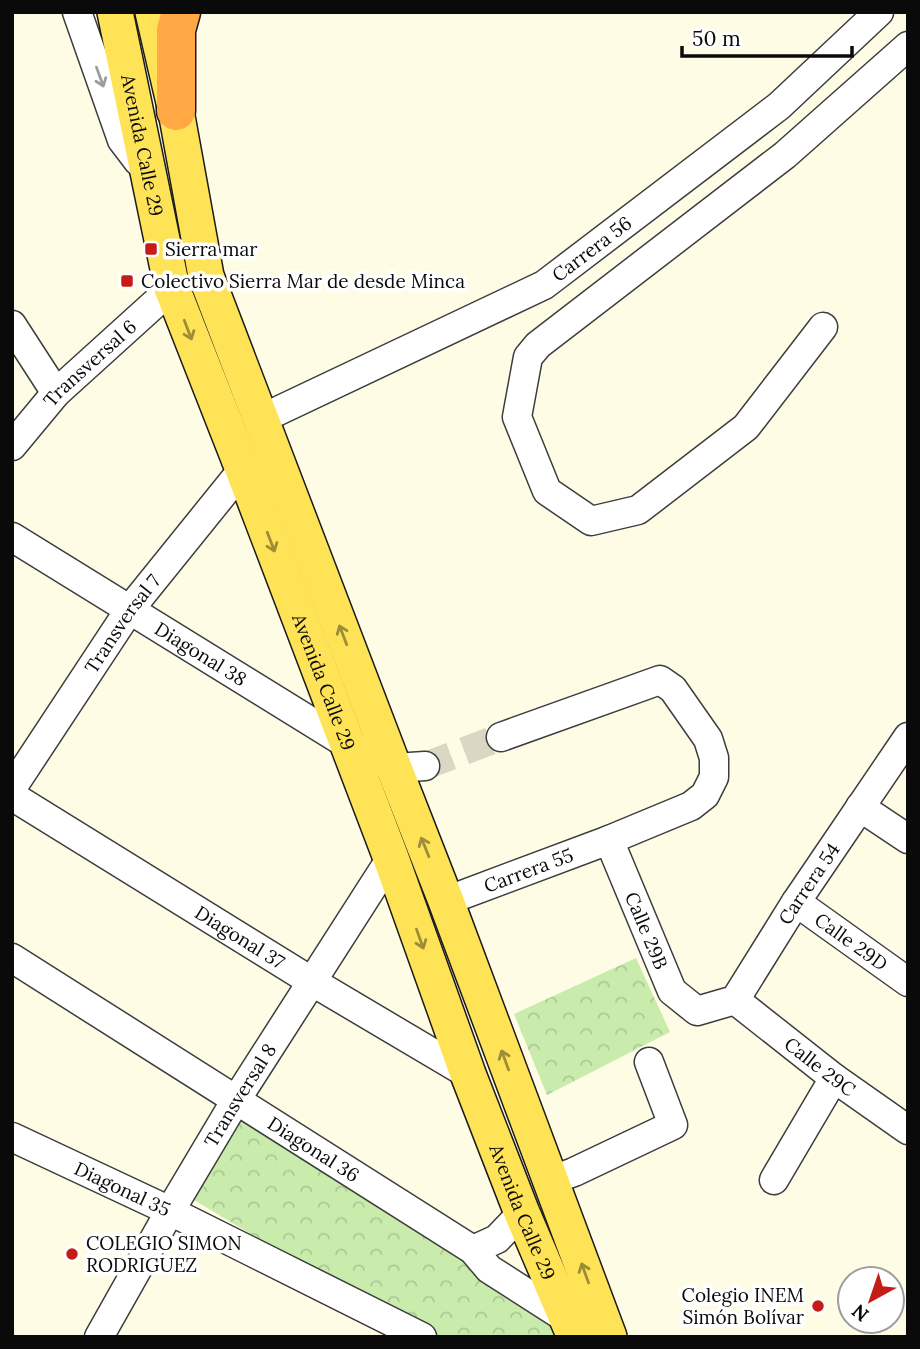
<svg xmlns="http://www.w3.org/2000/svg" width="920" height="1349" viewBox="0 0 920 1349" font-family="Lora,serif">
<style>
.park{fill:url(#park-crowns)}
.lines{fill:none;stroke-linecap:round;stroke-linejoin:round}
.minor-tunnel{stroke:#dad8c5;stroke-width:28;stroke-dasharray:28 14;stroke-linecap:butt}
.minor-casing{stroke:#3d3d3d;stroke-width:31}
.major-casing{stroke:#1b1b1b;stroke-width:38}
.highway-casing{stroke:#1b1b1b;stroke-width:41}
.minor{stroke:#fff;stroke-width:28}
.major{stroke:#ffe356;stroke-width:35}
.highway{stroke:#ffa844;stroke-width:38}
.oneway{stroke:#9d9d9d}
.oneway2{stroke:#9d8c38}
.poi-dot{fill:#c41d18;stroke:#fff;stroke-width:2.5}
.labels{text-anchor:middle;stroke-width:7;stroke-linejoin:round;paint-order:stroke}
.street-label{font-size:19px;fill:#0a0a0a;stroke:#fff}
.poi-label{font-size:19px;fill:#0a0a0a;stroke:#fff;text-anchor:start}
</style>
<defs>
<pattern id="park-crowns" width="20" height="18" patternUnits="userSpaceOnUse" patternTransform="scale(1.75)"><rect width="20" height="18" fill="#c9ecad"/><path d="M2 6a3 3 0 1 1 6 0M12 15a3 3 0 1 1 6 0" fill="none" stroke="#abc994"/></pattern>
</defs>
<rect width="100%" height="100%" fill="#fffce6"/>
<!-- park -->
<g class="park">
<polygon points="636,958 670,1032 547,1095 514,1014"/>
<polygon points="245,1107 565,1330 561,1337 433,1337 357,1298 194,1200"/>
</g>
<g class="lines">
<!-- minor-tunnel -->
<polyline class="minor-tunnel" points="425,766 501,737"/>
<defs>
<g id="minor">
<polyline points="77,12 122,140 138,161 147,169"/>
<polyline points="12,325 56,393"/>
<polyline points="823,327 746,427 638,510 591,521 547,491 517,417 528,357 538,345 785,155 908,46"/>
<path id="s1" d="M 261,419 L 544,285 L 779,106 L 879,12"/>
<path id="s2" d="M 12,446 L 56,393 L 172,288"/>
<path id="s3" d="M 12,537 L 347,744 L 394,768 L 425,766"/>
<path id="s4" d="M 12,788 L 130,609 L 243,469"/>
<path id="s5" d="M 12,796 L 311,981 L 468,1074"/>
<polyline points="860,807 908,839"/>
<path id="s6" d="M 609,840 L 672,991 L 697,1011 L 735,1000 L 796,902 L 908,737"/>
<path id="s7" d="M 446,901 L 609,840 L 691,806 L 705,795 L 714,777 L 714,758 L 708,739 L 673,689 L 660,680 L 501,737"/>
<path id="s8" d="M 796,902 L 908,982"/>
<path id="s9" d="M 12,958 L 473,1250 L 489,1269 L 567,1319 L 573,1318"/>
<path id="s10" d="M 735,1000 L 834,1078 L 908,1130"/>
<path id="s11" d="M 12,1137 L 170,1211 L 422,1337"/>
<polyline points="774,1180 834,1078"/>
<polyline points="550,1181 574,1172 673,1125 649,1062"/>
<polyline points="473,1250 497,1239 522,1213"/>
<path id="s12" d="M 99,1337 L 170,1211 L 236,1100 L 391,858"/>
</g>
<g id="major">
<path id="s13" d="M 115,12 L 172,288 L 243,469 L 391,858 L 468,1074 L 522,1213 L 575,1337"/>
<polyline points="153,12 176,111 206,276 394,768 446,901 609,1337"/>
</g>
<polyline id="highway" points="176,111 176,30 181,12"/>
</defs>
<!-- minor casing -->
<use href="#minor" class="minor-casing"/>
<!-- major casing -->
<use href="#major" class="major-casing"/>
<!-- highway casing -->
<use href="#highway" class="highway-casing"/>
<!-- minor -->
<use href="#minor" class="minor"/>
<!-- major -->
<use href="#major" class="major"/>
<!-- highway -->
<use href="#highway" class="highway"/>
</g>
<!-- one-way arrows -->
<defs><path id="oneway-shaft" d="M-6 0H5M1.5-3L5.5 0L1.5 3" fill="none" stroke-width="1.6" stroke-linecap="round" stroke-linejoin="round" transform="scale(1.75)"/></defs>
<use class="oneway" href="#oneway-shaft" transform="translate(100 77) rotate(70)"/>
<g class="oneway2">
<use href="#oneway-shaft" transform="translate(188 330) rotate(69)"/>
<use href="#oneway-shaft" transform="translate(271 542) rotate(69)"/>
<use href="#oneway-shaft" transform="translate(343 635) rotate(-111)"/>
<use href="#oneway-shaft" transform="translate(425 847) rotate(-112)"/>
<use href="#oneway-shaft" transform="translate(420 939) rotate(70)"/>
<use href="#oneway-shaft" transform="translate(505 1060) rotate(-110)"/>
<use href="#oneway-shaft" transform="translate(585 1273) rotate(-110)"/>
</g>
<!-- markers -->
<g class="poi-dot">
<rect x="144" y="242" width="14" height="14" rx="3.5"/>
<rect x="120" y="274" width="14" height="14" rx="3.5"/>
<circle cx="72" cy="1254" r="7"/>
<circle cx="818" cy="1306" r="7"/>
</g>
<g class="labels">
<!-- street labels -->
<g class="street-label">
<text dy="7" stroke="none"><textPath href="#s13" startOffset="136">Avenida Calle 29</textPath></text>
<text dy="7" stroke="none"><textPath href="#s1" startOffset="373">Carrera 56</textPath></text>
<text dy="7" stroke="none"><textPath href="#s2" startOffset="114">Transversal 6</textPath></text>
<text dy="7" stroke="none"><textPath href="#s4" startOffset="198">Transversal 7</textPath></text>
<text dy="7" stroke="none"><textPath href="#s3" startOffset="222">Diagonal 38</textPath></text>
<text dy="7" stroke="none"><textPath href="#s13" startOffset="704">Avenida Calle 29</textPath></text>
<text dy="7" stroke="none"><textPath href="#s7" startOffset="88">Carrera 55</textPath></text>
<text dy="7" stroke="none"><textPath href="#s6" startOffset="373">Carrera 54</textPath></text>
<text dy="7" stroke="none"><textPath href="#s6" startOffset="98">Calle 29B</textPath></text>
<text dy="7" stroke="none"><textPath href="#s5" startOffset="268">Diagonal 37</textPath></text>
<text dy="7" stroke="none"><textPath href="#s8" startOffset="68">Calle 29D</textPath></text>
<text dy="7" stroke="none"><textPath href="#s10" startOffset="108">Calle 29C</textPath></text>
<text dy="7" stroke="none"><textPath href="#s12" startOffset="280">Transversal 8</textPath></text>
<text dy="7" stroke="none"><textPath href="#s9" startOffset="357">Diagonal 36</textPath></text>
<text dy="7" stroke="none"><textPath href="#s11" startOffset="122">Diagonal 35</textPath></text>
<text dy="7" stroke="none"><textPath href="#s13" startOffset="1270">Avenida Calle 29</textPath></text>
</g>
<!-- poi labels -->
<g class="poi-label">
<text x="165" y="256">Sierra mar</text>
<text x="141" y="288">Colectivo Sierra Mar de desde Minca</text>
<text x="86" y="1250">COLEGIO SIMON<tspan x="86" dy="22">RODRIGUEZ</tspan></text>
<text x="804" y="1302" text-anchor="end">Colegio INEM<tspan x="804" dy="22">Simón Bolívar</tspan></text>
</g>
</g>
<!-- border -->
<rect width="920" height="1349" fill="none" stroke="#0a0a0a" stroke-width="28"/>
<!-- north arrow -->
<g transform="translate(871 1300) rotate(220)"><circle r="33" fill="#ffffff" stroke="#9d9d9d" stroke-width="2"/>
<path d="M0-5L12 26L0 18L-12 26Z" fill="#c41d18"/>
<text y="-10" font-size="19" font-weight="bold" text-anchor="middle" fill="#0a0a0a">N</text>
</g>
<!-- scale -->
<path d="M682 46v10h170v-10" fill="none" stroke="#0a0a0a" stroke-width="3.5"/>
<text x="692" y="46" font-size="21" fill="#0a0a0a" stroke="#ffffff" stroke-width="5" paint-order="stroke">50 m</text>
</svg>
